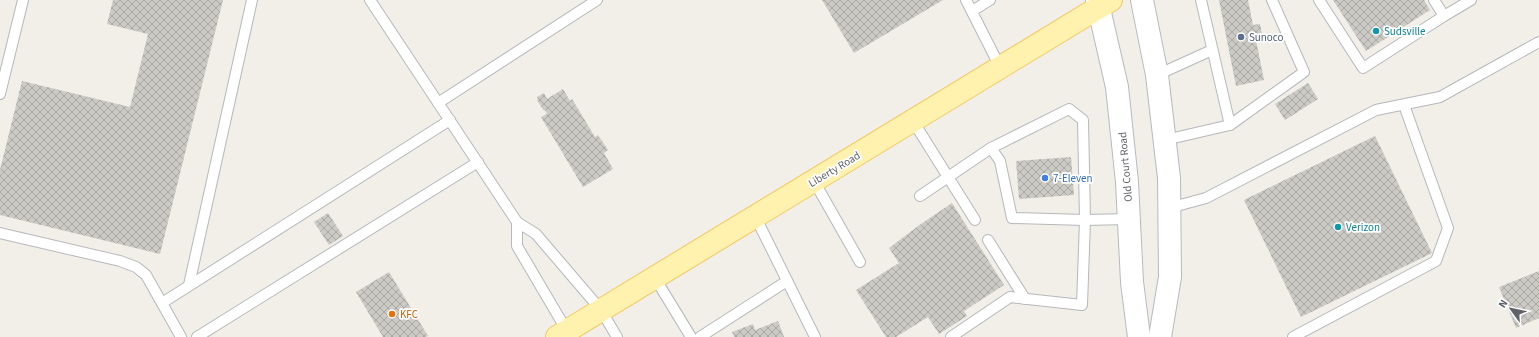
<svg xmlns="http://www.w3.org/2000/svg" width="1539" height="337" viewBox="0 0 1539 337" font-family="'Source Sans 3',sans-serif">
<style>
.building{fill:url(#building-cross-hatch)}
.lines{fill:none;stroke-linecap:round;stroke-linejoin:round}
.lane-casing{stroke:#b5b8bc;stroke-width:12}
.secondary-casing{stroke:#b6babf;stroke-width:24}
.primary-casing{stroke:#f2c960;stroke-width:24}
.lane{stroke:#fff;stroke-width:10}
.secondary{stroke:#fff;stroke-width:22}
.primary{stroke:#fff2af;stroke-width:22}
.culture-dot{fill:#0f9aa8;stroke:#fff;stroke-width:1.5}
.service-dot{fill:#5c6f8a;stroke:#fff;stroke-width:1.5}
.shop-dot{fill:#3f7fe0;stroke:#fff;stroke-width:1.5}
.food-dot{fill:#e8710a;stroke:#fff;stroke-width:1.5}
.labels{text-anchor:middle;stroke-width:3.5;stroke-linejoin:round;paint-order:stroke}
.culture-label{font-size:11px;fill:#0d838f;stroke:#fff;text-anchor:start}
.service-label{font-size:11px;fill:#4e5e75;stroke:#fff;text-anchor:start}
.street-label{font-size:11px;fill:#5f6368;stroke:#fff}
.shop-label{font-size:11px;fill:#366cbe;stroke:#fff;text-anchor:start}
.food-label{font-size:11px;fill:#c56008;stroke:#fff;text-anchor:start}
</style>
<defs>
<pattern id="building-cross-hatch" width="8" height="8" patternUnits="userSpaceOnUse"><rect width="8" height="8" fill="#cccac5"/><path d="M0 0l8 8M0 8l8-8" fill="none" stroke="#a9a8a4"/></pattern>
</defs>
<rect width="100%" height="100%" fill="#f1efe8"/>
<!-- building -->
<g class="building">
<polygon points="113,0 223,0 160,254 0,215 0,170 22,81 130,107 148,34 107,24"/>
<polygon points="822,0 943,0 854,53"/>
<polygon points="1219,0 1248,0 1253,25 1260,24 1263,39 1256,40 1264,80 1236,86"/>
<polygon points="1333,0 1424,0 1430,10 1366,51"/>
<polygon points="1308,83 1318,99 1285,120 1275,104"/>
<polygon points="563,89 570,101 572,99 595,137 598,135 608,150 604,153 613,169 583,187 541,117 547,114 545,110 544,111 537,100 538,100 537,97 544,93 547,99"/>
<polygon points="1375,136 1432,253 1301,317 1244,200"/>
<polygon points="1071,157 1074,195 1019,199 1016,161"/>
<polygon points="952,203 1004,285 964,311 967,316 939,334 928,317 896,337 886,337 856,290 899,263 889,248 921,224"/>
<polygon points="328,213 343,236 329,245 314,222"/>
<polygon points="1539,271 1539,318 1516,328 1499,287"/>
<polygon points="389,272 428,336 426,337 383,337 356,292"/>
<polygon points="778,321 784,337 734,337 732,332 753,324 755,330"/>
</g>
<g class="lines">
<defs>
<g id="lane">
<polyline points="370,0 517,222"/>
<polyline points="966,0 1000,67"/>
<polyline points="1319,0 1363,68 1444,16 1434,0"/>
<polyline points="972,11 990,0"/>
<polyline points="1444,16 1471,0"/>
<polyline points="1157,75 1212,50"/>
<polyline points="0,94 23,0"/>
<polyline points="438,103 597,0"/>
<polyline points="913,121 975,220"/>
<polyline points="1230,125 1304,72 1272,0"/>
<polyline points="1165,140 1230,125 1201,0"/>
<polyline points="814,181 860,262"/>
<polyline points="920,196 991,148 1000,161 1012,218 1085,220 1129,219"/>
<polyline points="1169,208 1206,198 1376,110 1440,97 1539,42"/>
<polyline points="755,216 815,337"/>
<polyline points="0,233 120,261 136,267 146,275 181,337"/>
<polyline points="988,240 1025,299"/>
<polyline points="655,278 691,337"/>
<polyline points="189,285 252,0"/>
<polyline points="162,303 450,120"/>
<polyline points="567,331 517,246 517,222 536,234 601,310 617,337"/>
<polyline points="197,337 478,162"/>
<polyline points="700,337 787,281"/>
<polyline points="951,337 1010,297 1082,305 1085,220 1083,120 1069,109 991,148"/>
<polyline points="1293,337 1436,261 1448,228 1404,105"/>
</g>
<g id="secondary">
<polyline points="1097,0 1117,87 1127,182 1132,282 1139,337"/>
<polyline points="1142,0 1157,75 1169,178 1170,277 1160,337"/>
</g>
<polyline id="primary" points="557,337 1111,0"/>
</defs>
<!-- lane casing -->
<use href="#lane" class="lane-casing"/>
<!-- secondary casing -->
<use href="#secondary" class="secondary-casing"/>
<!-- primary casing -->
<use href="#primary" class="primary-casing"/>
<!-- lane -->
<use href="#lane" class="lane"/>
<!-- secondary -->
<use href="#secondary" class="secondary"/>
<!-- primary -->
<use href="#primary" class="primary"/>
</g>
<!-- markers -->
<g class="culture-dot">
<circle cx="1376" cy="31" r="4"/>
<circle cx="1338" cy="227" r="4"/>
</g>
<circle class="service-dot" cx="1241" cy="37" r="4"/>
<circle class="shop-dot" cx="1045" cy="178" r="4"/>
<circle class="food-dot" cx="392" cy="314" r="4"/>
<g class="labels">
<!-- culture labels -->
<g class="culture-label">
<text x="1384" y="35">Sudsville</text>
<text x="1346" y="231">Verizon</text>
</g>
<!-- service labels -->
<g class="service-label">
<text x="1249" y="41">Sunoco</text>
</g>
<!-- street labels -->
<g class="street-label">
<text transform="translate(1125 167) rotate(-95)" y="4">Old Court Road</text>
<text transform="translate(834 169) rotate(-31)" y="4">Liberty Road</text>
</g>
<!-- shop labels -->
<g class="shop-label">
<text x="1053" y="182">7-Eleven</text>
</g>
<!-- food labels -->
<g class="food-label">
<text x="400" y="318">KFC</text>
</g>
</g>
<!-- north arrow -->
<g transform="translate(1511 309) rotate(303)" stroke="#ffffff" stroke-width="3" paint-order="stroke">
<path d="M0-3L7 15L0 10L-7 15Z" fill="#5f6368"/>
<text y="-6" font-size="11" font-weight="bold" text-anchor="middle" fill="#5f6368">N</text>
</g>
</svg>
